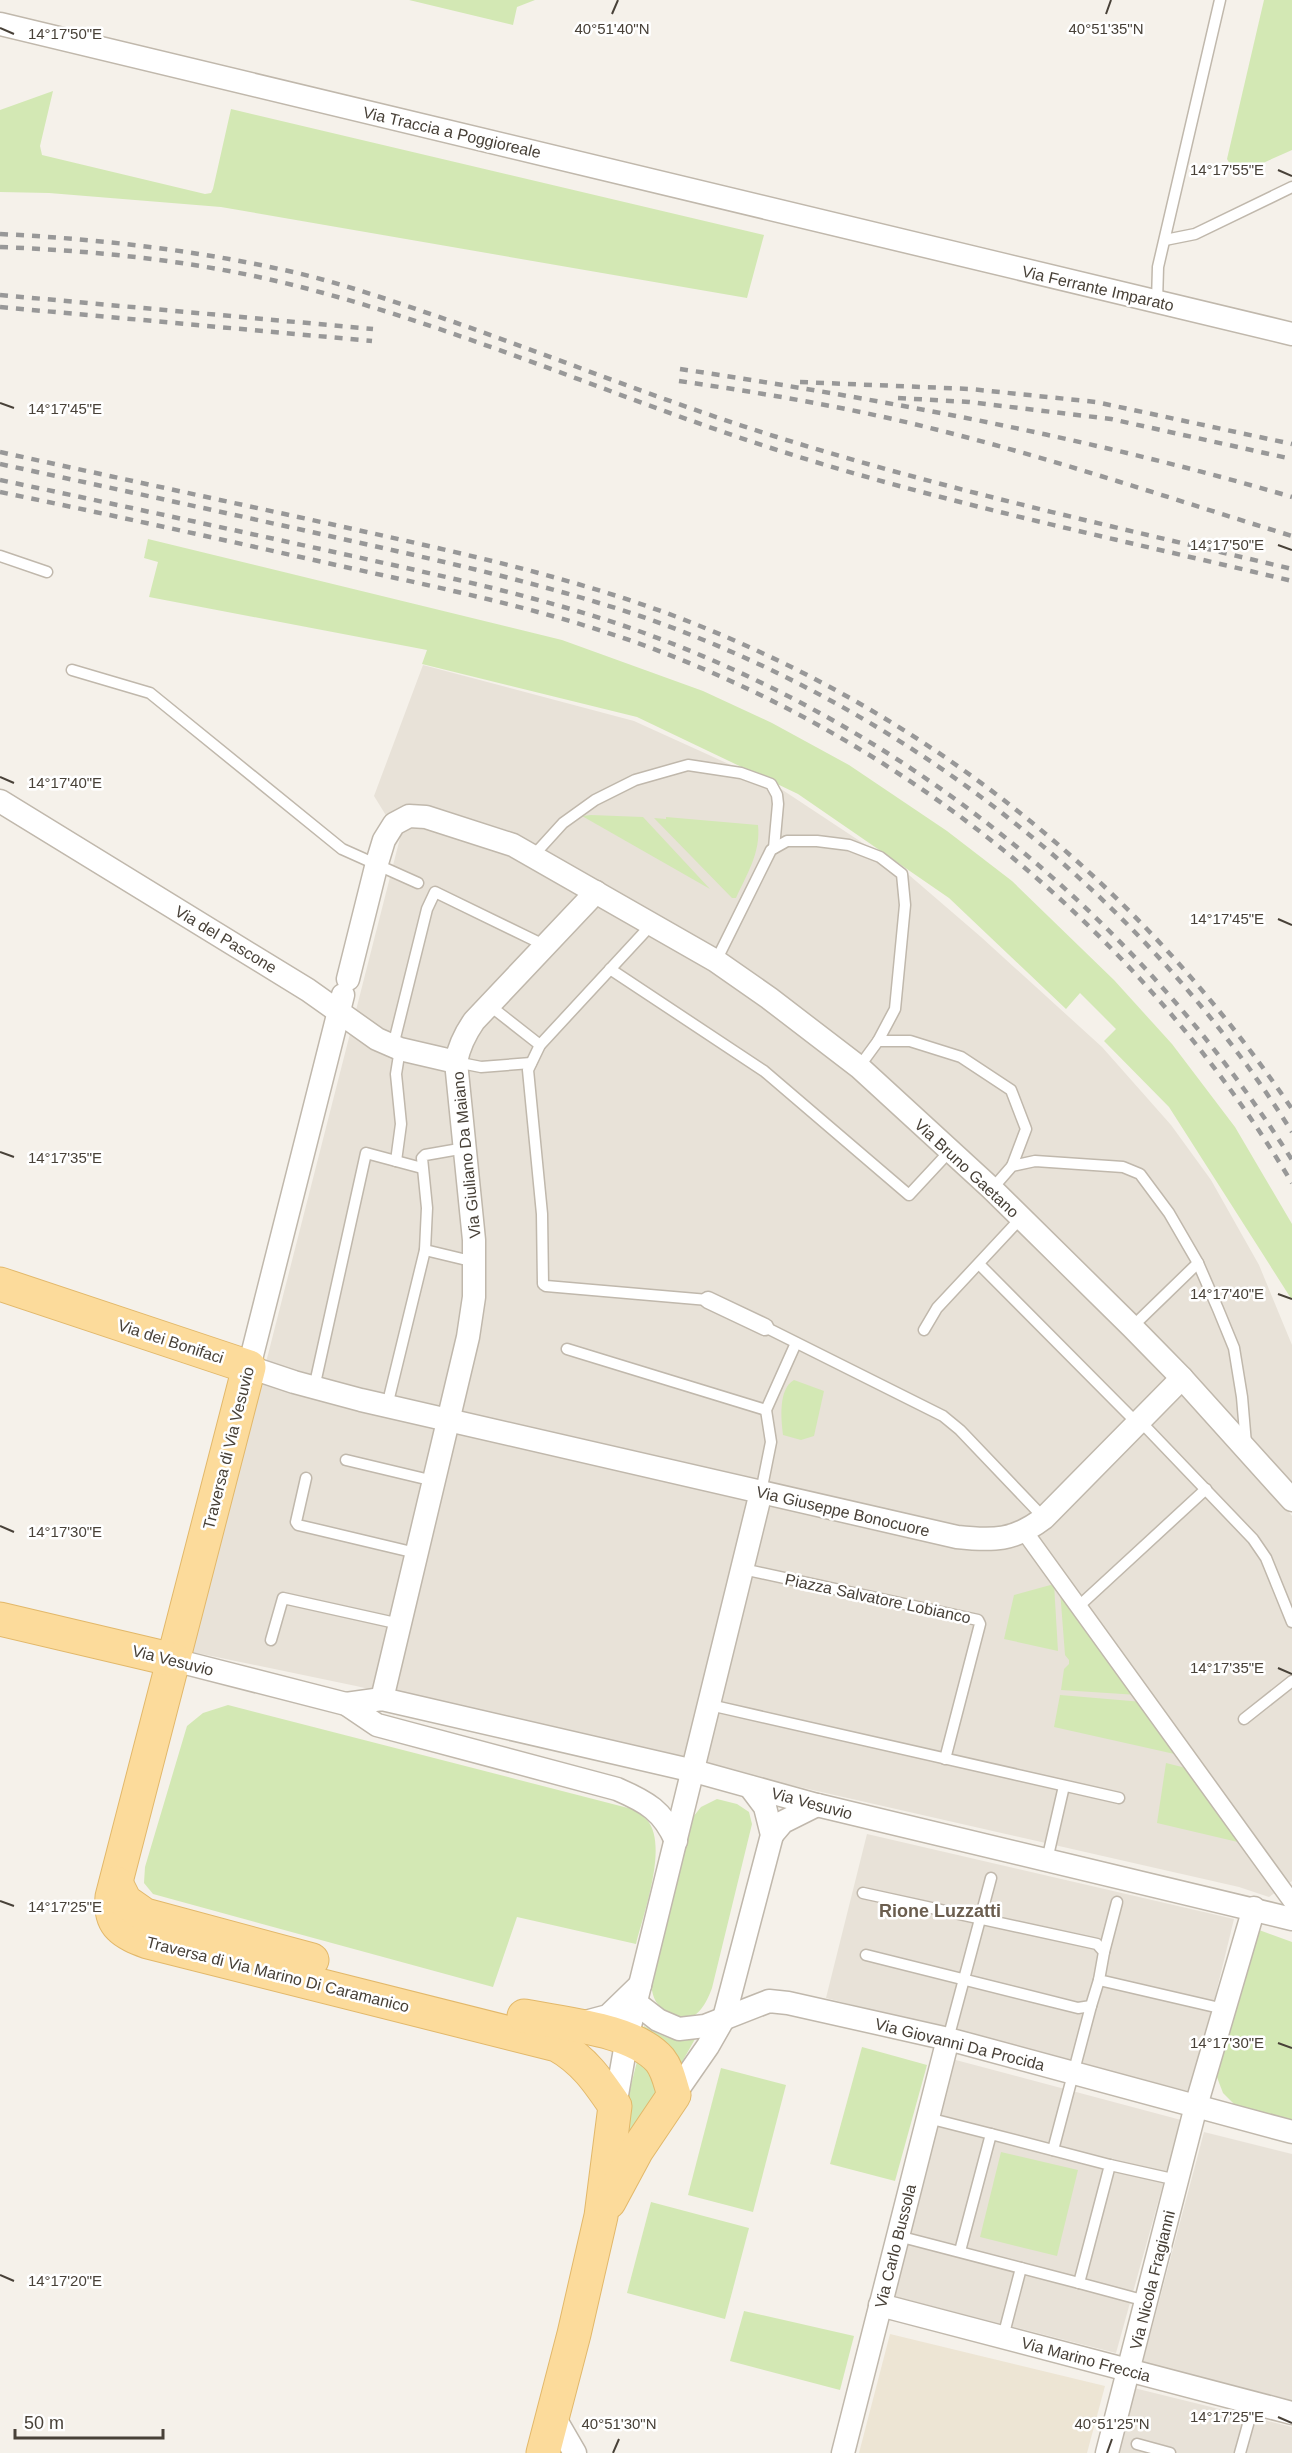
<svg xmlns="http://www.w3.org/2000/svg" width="1292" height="2453" viewBox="0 0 1292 2453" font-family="Arial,sans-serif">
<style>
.residential{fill:#e8e2d8}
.education{fill:#ede5d4}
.green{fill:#d3e8b4}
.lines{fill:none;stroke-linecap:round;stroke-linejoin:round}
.service-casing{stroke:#c0b8ac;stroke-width:13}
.pedestrian-casing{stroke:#c0b8ac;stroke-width:19}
.minor-casing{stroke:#c0b8ac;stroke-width:25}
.primary-casing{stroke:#e2b86a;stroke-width:35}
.service{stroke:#fff;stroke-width:10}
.pedestrian{stroke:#fff;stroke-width:16}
.minor{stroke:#fff;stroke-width:22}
.primary{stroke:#fcdb9b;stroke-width:33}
.rail{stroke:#989898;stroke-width:4.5;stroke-dasharray:8 8;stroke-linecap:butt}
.ticks{fill:none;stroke:#484138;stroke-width:2}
.labels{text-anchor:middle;stroke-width:5;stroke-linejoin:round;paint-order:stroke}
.street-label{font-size:16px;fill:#484138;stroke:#fff}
.neighbourhood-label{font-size:18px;font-weight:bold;fill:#6b5e4f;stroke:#fff}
.ticks-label{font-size:15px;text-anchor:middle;fill:#484138;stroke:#fff;stroke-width:5;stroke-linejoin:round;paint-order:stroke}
</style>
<rect width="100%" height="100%" fill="#f5f1ea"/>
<!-- residential -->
<g class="residential">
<polygon points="423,665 634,721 775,785 902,869 981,937 1102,1047 1171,1125 1211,1180 1259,1265 1292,1345 1292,1486 1275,1493 1292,1516 1292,1881 1269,1897 1239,1887 356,1686 192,1652 400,838 374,796"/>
<polygon points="867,1834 1234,1919 1192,2092 826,1998"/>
<polygon points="952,2059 1181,2120 1116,2353 892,2296"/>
<polygon points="1204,2132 1292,2154 1292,2400 1143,2362"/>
<polygon points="1134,2388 1292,2427 1292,2453 1118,2453"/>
</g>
<!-- education -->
<polygon class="education" points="890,2334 1105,2386 1087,2453 859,2453"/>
<!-- green -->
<g class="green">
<polygon points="409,0 535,0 517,7 513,25"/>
<polygon points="1264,0 1292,0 1292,150 1236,175 1227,159"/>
<polygon points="53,91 40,146 42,155 205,194 211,193 213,189 231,109 764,235 747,298 221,207 49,193 0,192 0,110"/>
<polygon points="148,539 562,640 703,691 772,723 849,765 947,831 1012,881 1114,980 1172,1044 1235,1127 1292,1224 1292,1300 1169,1107 1104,1041 1116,1029 1080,993 1066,1009 949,898 798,794 637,717 422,664 427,650 149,597 158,562 144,558"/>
<polygon points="591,815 643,817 710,889 582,816"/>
<path d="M 666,817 L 758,825 C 761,852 747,874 736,898 L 732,898 L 654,818 L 666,819 Z"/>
<path d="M 794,1380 L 824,1391 L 814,1436 L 801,1440 L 783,1435 C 781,1419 778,1389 794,1380 Z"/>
<polygon points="1054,1584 1058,1651 1004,1639 1014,1595"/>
<polygon points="1060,1590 1138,1695 1061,1690 1064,1669 1069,1664 1069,1660 1065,1655"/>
<polygon points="1060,1695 1143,1702 1179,1755 1054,1727"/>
<path d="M 228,1705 L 632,1809 C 636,1812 644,1816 647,1820 C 669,1845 643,1915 636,1944 L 517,1917 L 493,1987 L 153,1894 L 144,1883 L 145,1867 L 187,1726 L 203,1713 Z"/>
<polygon points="1166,1763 1190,1769 1242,1843 1157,1823"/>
<path d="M 717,1799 L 737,1804 L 749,1812 L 752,1824 L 712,1988 C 704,2010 691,2029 667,2012 C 655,2004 653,1998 651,1984 L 693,1817 L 701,1807 Z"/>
<polygon points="1259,1930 1292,1942 1292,2120 1235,2105 1223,2093 1215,2072"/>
<path d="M 644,2026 C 661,2035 675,2044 695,2039 L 677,2071 L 641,2034 Z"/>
<polygon points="862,2047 927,2065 895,2181 830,2164"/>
<path d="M 638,2057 L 645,2060 L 659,2093 L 629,2132 C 622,2109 633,2080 638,2057 Z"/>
<polygon points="721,2068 786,2085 753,2212 688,2195"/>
<polygon points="1001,2152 1078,2170 1057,2256 980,2237"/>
<polygon points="651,2202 749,2228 725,2319 627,2293"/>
<polygon points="744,2311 854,2336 840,2390 730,2361"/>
</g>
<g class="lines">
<defs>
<g id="service">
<polyline points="1165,240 1195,234 1292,187"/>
<polyline points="1157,302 1158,267 1220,0"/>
<polyline points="0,556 47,572"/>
<polyline points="72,670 150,693 342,849 418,883"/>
<polyline points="533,856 563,823 595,800 635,780 688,765 741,773 771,784 777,795 778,804 774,848"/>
<polyline points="652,924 540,1045 528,1070 542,1214 543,1284 546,1286 708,1300"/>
<polyline points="716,961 771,850 787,841 817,841 849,845 880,857 902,874 905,905 895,1009 878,1041"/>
<polyline points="610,969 764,1071 909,1195 949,1152"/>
<polyline points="489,1005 540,1045"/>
<polyline points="393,1046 427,909 435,892 544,945"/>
<polyline points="456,1062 481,1067 531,1063"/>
<polyline points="859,1067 878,1041 910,1041 961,1057 1011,1090 1026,1129 1012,1166"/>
<polyline points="396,1161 401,1124 396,1074 400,1049"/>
<polyline points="992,1189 1012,1166 1035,1161 1123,1167 1140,1174 1169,1213 1198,1263 1218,1309 1234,1348 1242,1397 1246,1444"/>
<polyline points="425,1250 475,1262"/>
<polyline points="979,1264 1137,1423"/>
<polyline points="765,1327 943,1416 960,1430 1044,1518"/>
<polyline points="1132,1327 1198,1263"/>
<polyline points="924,1330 937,1308 1021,1218"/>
<polyline points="567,1349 766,1410"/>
<polyline points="314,1388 366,1153 422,1168"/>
<polyline points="387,1406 425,1250 427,1208 422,1158 425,1155 465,1148"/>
<polyline points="1140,1421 1253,1539 1266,1558 1292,1622"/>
<polyline points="346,1460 434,1481"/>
<polyline points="306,1478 296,1522 298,1525 416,1553"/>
<polyline points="761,1492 771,1442 766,1410 796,1343"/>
<polyline points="743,1569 978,1620 980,1624 945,1759"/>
<polyline points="1079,1606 1206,1489"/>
<polyline points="271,1640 283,1598 400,1624"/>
<polyline points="710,1705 1119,1798"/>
<polyline points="1244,1719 1292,1681"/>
<polyline points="1047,1860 1064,1786"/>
<polyline points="863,1893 1097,1944 1104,1952 1099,1980 1224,2009"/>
<polyline points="1104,1952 1117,1902"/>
<polyline points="866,1955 1078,2008 1091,2006 1099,1980"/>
<polyline points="948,2039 991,1878"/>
<polyline points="928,2118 991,2134"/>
<polyline points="1053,2150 1091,2006"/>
<polyline points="1110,2165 1177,2180"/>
<polyline points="898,2236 1079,2283 1110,2165 991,2134 960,2251"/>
<polyline points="1079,2283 1146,2301"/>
<polyline points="1003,2337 1021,2268"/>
<polyline points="1137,2444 1170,2453"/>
<polyline points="1240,2453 1254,2403"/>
</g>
<g id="pedestrian">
<polyline points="708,1300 765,1327"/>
<polyline points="1024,1531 1292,1902"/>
</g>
<g id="minor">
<polyline points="0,24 1292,334"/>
<polyline points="0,801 308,990 377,1039 400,1049 456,1062"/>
<polyline points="348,979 377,863 384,840 394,824 409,816 426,817 513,845 716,961 769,998 859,1067 992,1189 1132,1327 1182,1378 1292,1500"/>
<path d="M 343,995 L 249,1367 L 294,1382 L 361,1400 L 957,1537 C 993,1541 1014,1541 1044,1518 L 1182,1378"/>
<path d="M 174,1660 L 346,1704 L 377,1725 L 617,1789 C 647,1802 663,1811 676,1841"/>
<path d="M 382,1699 L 468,1337 L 474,1297 L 474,1240 L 456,1062 C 459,1046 465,1034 474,1021 L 596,892"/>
<polyline points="346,1704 382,1699 694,1771 817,1805 1292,1919"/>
<polyline points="772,1835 783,1822 817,1805"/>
<polyline points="636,2003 658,2020 679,2029 705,2026 769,2001 788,2003 948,2039 1292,2132"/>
<polyline points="578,2024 608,2016 640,1985"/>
<polyline points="674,2095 708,2046 724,2018 772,1835 765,1807 750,1787"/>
<polyline points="615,2106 627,2038 761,1492"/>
<polyline points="880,2305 1292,2413"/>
<polyline points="553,2415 575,2453"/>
<polyline points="843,2453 948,2039"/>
<polyline points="1107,2453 1196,2106 1254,1908"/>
</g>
<g id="primary">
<path d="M 0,1284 L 249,1367 L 112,1897 C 109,1926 124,1933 148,1942 L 557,2045 C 584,2060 598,2081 615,2106 L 601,2216 L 574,2334 L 543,2453"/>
<polyline points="0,1619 174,1660"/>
<polyline points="116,1883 125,1901 145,1915 312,1960"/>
<path d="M 524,2016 C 563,2024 633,2029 660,2060 C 668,2070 670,2083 674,2095 L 637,2150 L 609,2202"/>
</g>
</defs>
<!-- service casing -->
<use href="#service" class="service-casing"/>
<!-- pedestrian casing -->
<use href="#pedestrian" class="pedestrian-casing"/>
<!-- minor casing -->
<use href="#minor" class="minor-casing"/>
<!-- primary casing -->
<use href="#primary" class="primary-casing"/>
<!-- service -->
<use href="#service" class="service"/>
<!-- pedestrian -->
<use href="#pedestrian" class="pedestrian"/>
<!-- minor -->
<use href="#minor" class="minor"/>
<!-- primary -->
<use href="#primary" class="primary"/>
<!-- rail -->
<g class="rail">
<path d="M 0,234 C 99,239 196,250 293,272 C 348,285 401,304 454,322 C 562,360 668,403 777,437 C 946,490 1120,528 1292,569"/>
<path d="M 0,247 C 99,251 197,261 293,285 C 456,326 611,396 771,448 C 941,503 1118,539 1292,581"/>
<polyline points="0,295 373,329"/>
<polyline points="0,307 372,341"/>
<path d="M 680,369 C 887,400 1092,438 1292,497"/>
<path d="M 679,381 C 762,393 847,407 930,428 C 1052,458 1172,499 1292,536"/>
<polyline points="800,382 970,389 1096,402 1292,444"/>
<polyline points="898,398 969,402 1111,419 1292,459"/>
<path d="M 0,452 C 118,478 235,503 353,529 C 470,555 589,581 700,626 C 945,725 1144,891 1292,1109"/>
<path d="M 0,464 C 116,489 232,514 347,540 C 446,562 544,584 640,616 C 906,708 1142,893 1292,1132"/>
<path d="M 0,480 C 119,505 238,531 357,557 C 451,578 545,598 636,630 C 909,728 1138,916 1292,1160"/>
<path d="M 0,492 C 112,515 224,540 336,565 C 436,587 535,607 632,641 C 907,739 1142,932 1292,1183"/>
</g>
</g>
<!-- ticks -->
<path class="ticks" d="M 612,14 L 618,0M 1106,14 L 1111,0M 0,28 L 14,34M 1278,170 L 1292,176M 0,403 L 14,408M 1278,545 L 1292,550M 0,777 L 14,783M 1278,919 L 1292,925M 0,1152 L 14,1157M 1278,1294 L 1292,1299M 0,1526 L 14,1532M 1278,1668 L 1292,1674M 0,1901 L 14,1906M 1278,2043 L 1292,2048M 0,2275 L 14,2281M 1278,2417 L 1292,2423M 613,2453 L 619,2439M 1107,2453 L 1112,2439"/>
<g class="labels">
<!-- street labels -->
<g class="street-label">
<text transform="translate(452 132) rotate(13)" y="6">Via Traccia a Poggioreale</text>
<text transform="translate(1098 288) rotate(13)" y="6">Via Ferrante Imparato</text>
<text transform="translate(226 939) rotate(31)" y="6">Via del Pascone</text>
<text transform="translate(466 1155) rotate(-96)" y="6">Via Giuliano Da Maiano</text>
<text transform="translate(967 1168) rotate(43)" y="6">Via Bruno Gaetano</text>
<text transform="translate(171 1341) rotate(18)" y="6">Via dei Bonifaci</text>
<text transform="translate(228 1448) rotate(-76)" y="6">Traversa di Via Vesuvio</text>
<text transform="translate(843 1511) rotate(13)" y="6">Via Giuseppe Bonocuore</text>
<text transform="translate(878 1598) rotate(12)" y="6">Piazza Salvatore Lobianco</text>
<text transform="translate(173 1660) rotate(14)" y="6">Via Vesuvio</text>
<text transform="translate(812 1803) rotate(15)" y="6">Via Vesuvio</text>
<text transform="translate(278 1974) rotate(14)" y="6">Traversa di Via Marino Di Caramanico</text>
<text transform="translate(960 2044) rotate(14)" y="6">Via Giovanni Da Procida</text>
<text transform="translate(895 2246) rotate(-76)" y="6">Via Carlo Bussola</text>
<text transform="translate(1152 2280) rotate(-76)" y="6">Via Nicola Fragianni</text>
<text transform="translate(1086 2359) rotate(15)" y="6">Via Marino Freccia</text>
</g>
<!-- neighbourhood labels -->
<g class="neighbourhood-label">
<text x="940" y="1917">Rione Luzzatti</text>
</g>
</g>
<g class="ticks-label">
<text x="612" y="34">40°51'40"N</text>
<text x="1106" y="34">40°51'35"N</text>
<text x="65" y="39">14°17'50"E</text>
<text x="1227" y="175">14°17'55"E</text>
<text x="65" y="414">14°17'45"E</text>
<text x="1227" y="550">14°17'50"E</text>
<text x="65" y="788">14°17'40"E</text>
<text x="1227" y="924">14°17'45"E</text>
<text x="65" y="1163">14°17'35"E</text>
<text x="1227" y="1299">14°17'40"E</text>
<text x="65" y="1537">14°17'30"E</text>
<text x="1227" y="1673">14°17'35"E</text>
<text x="65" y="1912">14°17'25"E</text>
<text x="1227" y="2048">14°17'30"E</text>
<text x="65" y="2286">14°17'20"E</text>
<text x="1227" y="2422">14°17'25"E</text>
<text x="619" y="2429">40°51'30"N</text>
<text x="1112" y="2429">40°51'25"N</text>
</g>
<!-- scale -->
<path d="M15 2429v9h148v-9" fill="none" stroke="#484138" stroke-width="3"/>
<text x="24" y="2429" font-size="18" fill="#484138" stroke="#ffffff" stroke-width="4.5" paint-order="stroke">50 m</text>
</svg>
